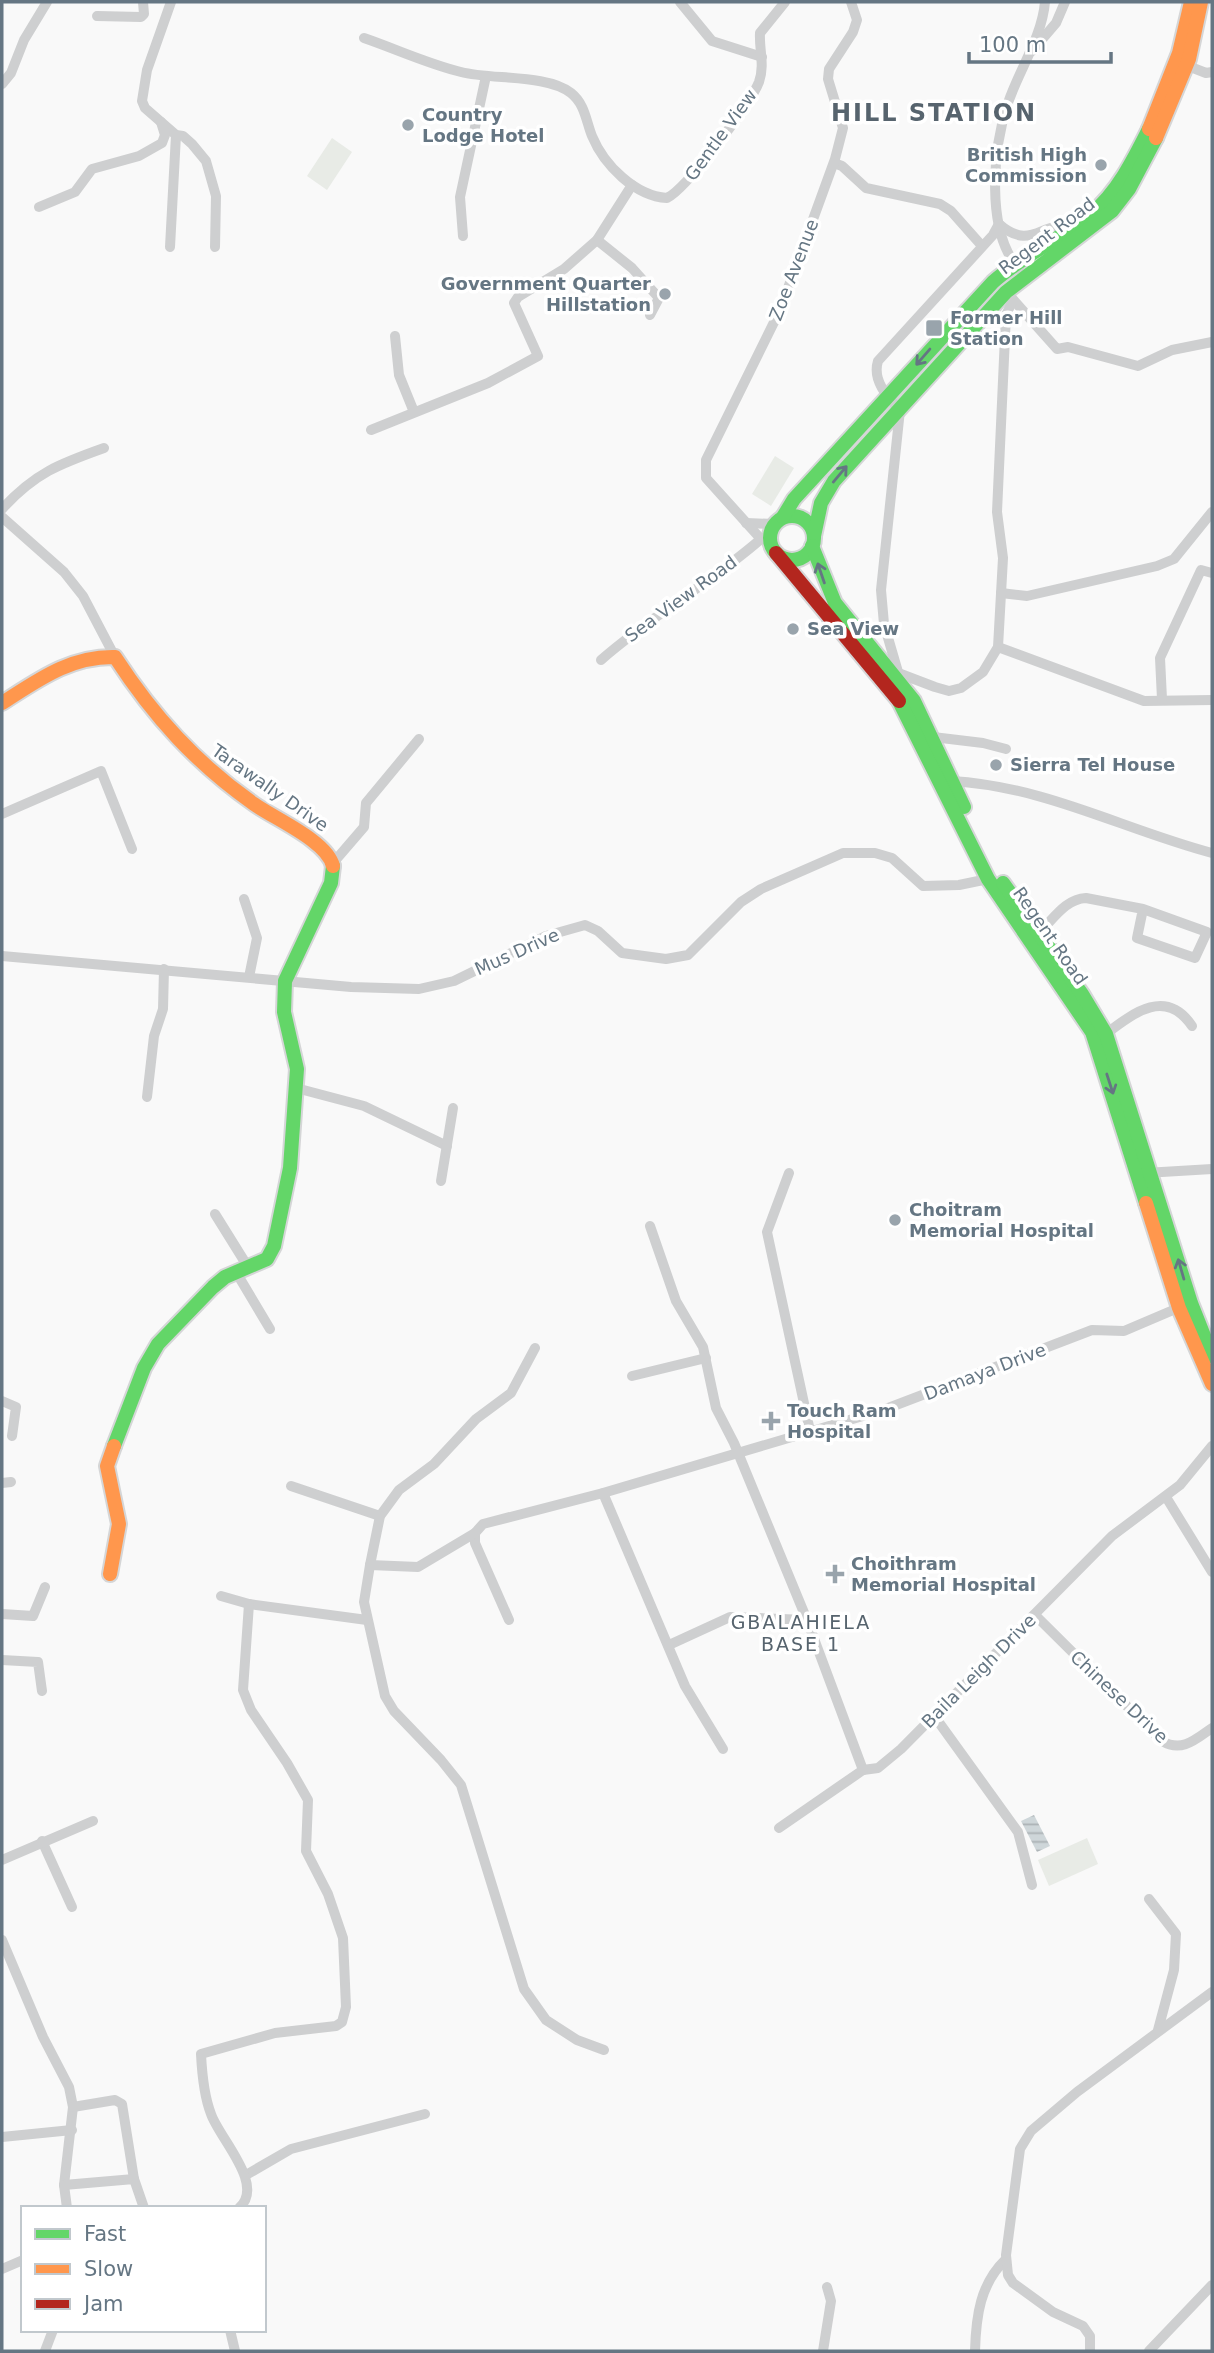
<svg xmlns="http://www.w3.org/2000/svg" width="1214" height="2353" viewBox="0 0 1214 2353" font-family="'DejaVu Sans',sans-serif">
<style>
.green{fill:#e8ebe6}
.water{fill:url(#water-rules)}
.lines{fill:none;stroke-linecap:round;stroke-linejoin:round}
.fast-casing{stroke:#d5d6d7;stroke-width:18}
.slow-casing{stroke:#d5d6d7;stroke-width:18}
.jam-casing{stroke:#d5d6d7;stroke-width:18}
.street{stroke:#cecfd0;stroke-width:10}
.fast{stroke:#63d668;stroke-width:14}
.slow{stroke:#ff974d;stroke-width:14}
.jam{stroke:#b3261e;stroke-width:14}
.oneway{stroke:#657683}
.poi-dot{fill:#99a4ac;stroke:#fff;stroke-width:2.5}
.labels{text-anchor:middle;stroke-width:7;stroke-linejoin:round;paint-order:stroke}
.poi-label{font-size:18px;font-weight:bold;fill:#657683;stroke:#fff;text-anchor:start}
.street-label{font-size:18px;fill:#657683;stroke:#fff}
.neighbourhood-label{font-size:19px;letter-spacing:2px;fill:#57646e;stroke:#fff}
.district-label{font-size:24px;font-weight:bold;letter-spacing:2px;fill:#57646e;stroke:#fff}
</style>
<defs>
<pattern id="water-rules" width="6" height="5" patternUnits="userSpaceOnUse" patternTransform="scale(1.75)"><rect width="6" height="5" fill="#ced6d9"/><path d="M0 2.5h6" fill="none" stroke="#abb2b5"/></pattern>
</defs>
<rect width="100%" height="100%" fill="#f9f9f9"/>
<!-- green -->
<g class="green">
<polygon points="332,138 352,152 327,190 307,176"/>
<polygon points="775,456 794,468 771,506 752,494"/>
<polygon points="1087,1838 1098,1864 1049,1886 1038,1860"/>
</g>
<!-- water -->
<polygon class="water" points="1034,1815 1050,1846 1037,1852 1021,1821"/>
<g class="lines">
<defs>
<g id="fast">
<circle cx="792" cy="538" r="22"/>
<path d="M 783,517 L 794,499 L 993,282 C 1023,255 1060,240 1091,214 C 1117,193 1134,159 1149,129"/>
<polyline points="814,536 821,503 834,481 1006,292 1112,211 1129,189 1156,138"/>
<polyline points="812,546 835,603 914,701 964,807"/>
<polyline points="899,701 988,879 1092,1032 1146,1203"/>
<polyline points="1003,883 1082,994 1106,1034 1191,1303 1212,1356"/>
<polyline points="114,1446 144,1368 158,1344 213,1287 225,1277 267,1259 274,1246 290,1168 297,1069 284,1012 285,981 331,883 333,866"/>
</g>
<g id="slow">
<polyline points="1149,129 1179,53 1191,2"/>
<polyline points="1156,138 1189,59 1201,2"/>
<path d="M 2,703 C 38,680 70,656 115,657 C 154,717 196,763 254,804 C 275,819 327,841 333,866"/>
<polyline points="1146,1203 1179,1308 1212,1384"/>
<polyline points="110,1574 119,1524 107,1466 114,1446"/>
</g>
<polyline id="jam" points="776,553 899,701"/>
</defs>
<!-- fast casing -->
<use href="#fast" class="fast-casing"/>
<!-- slow casing -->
<use href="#slow" class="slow-casing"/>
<!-- jam casing -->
<use href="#jam" class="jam-casing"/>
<!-- street -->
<g class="street">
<polyline points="171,2 147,70 142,101 145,108 176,135 183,136 192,144 206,161 216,196 215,247"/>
<polyline points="680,2 712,41 762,57"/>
<polyline points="97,16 141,17 144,14 143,2"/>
<path d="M 364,38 C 396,49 428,64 461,72 C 491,80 547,74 571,93 C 585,104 586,121 592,136 C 604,165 635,196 667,198 C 686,189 751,103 759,82 C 765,65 759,50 760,33 L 785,2"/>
<polyline points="1032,51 1056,23 1065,2"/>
<polyline points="1188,66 1206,73 1212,72"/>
<polyline points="2,84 11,73 24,40 47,2"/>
<polyline points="834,163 842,166 866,188 940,204 951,211 982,246"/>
<polyline points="39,207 75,192 92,169 139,156 162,143 165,135 161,122"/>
<path d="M 999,224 C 1032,253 1043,218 1071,228"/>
<polyline points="463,236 460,197 486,76"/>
<polyline points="597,240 632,268 659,298 650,315"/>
<polyline points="170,247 176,135"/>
<path d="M 1019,269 C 985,231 993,148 1008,103 C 1019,70 1042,37 1045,2"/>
<polyline points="1009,295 1057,349 1068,347 1138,366 1172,350 1212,342"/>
<polyline points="395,336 399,375 414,412"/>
<polyline points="371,430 488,383 538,356 514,303 518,297 564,269 597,240 632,185"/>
<path d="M 2,509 C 35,473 59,464 104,448"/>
<polyline points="2,517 64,572 83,596 115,657"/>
<polyline points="746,523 774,524"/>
<polyline points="771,541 760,538 706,478 706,460 780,310 835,159 843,128 828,79 829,69 853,32 857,20 851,2"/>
<polyline points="1001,593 1027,596 1157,566 1174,559 1212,512"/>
<polyline points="998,647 1144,701 1212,700"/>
<path d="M 601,660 C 652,615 711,583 762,538"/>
<polyline points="893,671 935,687 949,691 961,688 983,672 998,647 1003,558 997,512 1006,315 1013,300"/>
<path d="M 898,672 L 884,624 L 881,590 L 900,410 C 887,397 872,380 878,361 L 993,235 L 999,224"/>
<polyline points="1162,699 1160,658 1201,570 1212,573"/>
<polyline points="933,737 983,743 1006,749"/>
<path d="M 952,781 C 1047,787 1122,829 1212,853"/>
<polyline points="2,814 101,771 132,849"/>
<polyline points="333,863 364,827 366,803 419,739"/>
<polyline points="244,899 257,938 249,977"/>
<path d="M 1034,937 C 1051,924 1063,899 1086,898 L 1143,909 L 1207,932 L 1195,958 L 1137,938 L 1143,909"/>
<polyline points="2,956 351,987 419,989 454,981 546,936 585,925 598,931 622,953 666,959 688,955 741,902 761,889 843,853 875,853 892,858 923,886 959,885 988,879"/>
<path d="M 1103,1036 C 1131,1015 1165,986 1192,1026"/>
<polyline points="296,1088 364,1106 447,1146"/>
<polyline points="147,1097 154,1036 163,1009 164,969"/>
<polyline points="789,1173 767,1232 810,1431"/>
<polyline points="1145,1173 1212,1169"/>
<polyline points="441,1181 453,1108"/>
<polyline points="215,1214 248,1267"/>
<polyline points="650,1226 676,1301 703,1347 716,1408 734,1443 807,1620 863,1770"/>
<polyline points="236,1272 270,1329"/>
<polyline points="535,1348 511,1393 476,1419 434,1464 399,1490 380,1516 370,1565 364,1602 385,1696 394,1711 441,1760 461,1785 524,1989 546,2020 577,2040 604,2050"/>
<polyline points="632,1376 706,1358"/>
<polyline points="2,1401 16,1407 12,1436"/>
<polyline points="2,1483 11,1482"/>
<polyline points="291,1486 380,1516"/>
<polyline points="603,1493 685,1686 723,1749"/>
<polyline points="1166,1497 1212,1572"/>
<polyline points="475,1533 475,1543 509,1620"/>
<polyline points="370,1565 418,1567 475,1533 483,1524 603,1493 883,1410 1092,1330 1124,1331 1185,1305"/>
<polyline points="221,1596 249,1604 367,1620"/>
<polyline points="2,1614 33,1616 45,1587"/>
<path d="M 1035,1615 L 1162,1741 C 1182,1753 1196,1739 1212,1728"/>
<polyline points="669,1645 730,1617 807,1620"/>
<polyline points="2,1660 38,1662 42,1691"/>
<polyline points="935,1717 1018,1832 1032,1885"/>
<polyline points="863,1770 878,1768 901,1749 1112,1536 1180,1485 1212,1446"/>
<polyline points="779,1828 863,1770"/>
<polyline points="42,1841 72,1907"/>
<polyline points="2,1860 93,1821"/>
<polyline points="1149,1899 1176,1934 1174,1970 1158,2030"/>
<polyline points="2,1940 43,2037 69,2087 73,2107 64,2185 67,2208"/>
<polyline points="73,2107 115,2100 122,2104 134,2179"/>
<polyline points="2,2137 72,2130"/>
<polyline points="246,2175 291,2149 425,2114"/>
<polyline points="64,2185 134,2179 144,2208"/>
<path d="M 239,2208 C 266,2185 219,2138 211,2114 C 204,2096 202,2074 201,2054 L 275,2033 L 336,2026 L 342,2022 L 346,2007 L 343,1938 L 328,1894 L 306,1851 L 308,1800 L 287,1763 L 251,1710 L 243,1690 L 249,1604"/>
<polyline points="2,2269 23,2260"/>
<polyline points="230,2330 235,2351"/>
<polyline points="45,2351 53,2330"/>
<polyline points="823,2351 831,2301 827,2287"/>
<path d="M 975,2351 C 976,2316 980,2284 1006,2259"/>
<polyline points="1090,2351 1090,2336 1083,2326 1053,2312 1013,2283 1008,2275 1006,2255 1020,2149 1031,2131 1077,2092 1212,1992"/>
<polyline points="1149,2351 1212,2285"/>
</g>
<!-- fast -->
<use href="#fast" class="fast"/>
<!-- slow -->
<use href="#slow" class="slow"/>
<!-- jam -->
<use href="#jam" class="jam"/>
</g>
<!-- one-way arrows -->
<defs><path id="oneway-shaft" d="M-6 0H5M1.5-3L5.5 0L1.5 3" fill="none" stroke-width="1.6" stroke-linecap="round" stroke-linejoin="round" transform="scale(1.75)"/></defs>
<g class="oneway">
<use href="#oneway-shaft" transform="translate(923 357) rotate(131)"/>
<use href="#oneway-shaft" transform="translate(840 474) rotate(-50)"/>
<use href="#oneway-shaft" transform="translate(821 573) rotate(-109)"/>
<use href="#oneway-shaft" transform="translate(1110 1084) rotate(72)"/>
<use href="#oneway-shaft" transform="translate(1181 1269) rotate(-106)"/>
</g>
<!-- markers -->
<g class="poi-dot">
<circle cx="408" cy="125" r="7"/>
<circle cx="1101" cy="165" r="7"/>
<circle cx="665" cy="294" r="7"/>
<rect x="925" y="319" width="18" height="18" rx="3.5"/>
<circle cx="793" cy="629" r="7"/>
<circle cx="996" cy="765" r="7"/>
<circle cx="895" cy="1220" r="7"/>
<path d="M767.5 1410.5h7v7h7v7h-7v7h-7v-7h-7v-7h7z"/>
<path d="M831.5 1563.5h7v7h7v7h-7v7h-7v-7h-7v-7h7z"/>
</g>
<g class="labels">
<!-- poi labels -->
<g class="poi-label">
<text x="422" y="121">Country<tspan x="422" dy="21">Lodge Hotel</tspan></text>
<text x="1087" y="161" text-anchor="end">British High<tspan x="1087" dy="21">Commission</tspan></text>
<text x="651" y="290" text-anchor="end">Government Quarter<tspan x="651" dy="21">Hillstation</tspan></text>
<text x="950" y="324">Former Hill<tspan x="950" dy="21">Station</tspan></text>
<text x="807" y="635">Sea View</text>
<text x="1010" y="771">Sierra Tel House</text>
<text x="909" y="1216">Choitram<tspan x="909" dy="21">Memorial Hospital</tspan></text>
<text x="787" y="1417">Touch Ram<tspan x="787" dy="21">Hospital</tspan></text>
<text x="851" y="1570">Choithram<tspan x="851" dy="21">Memorial Hospital</tspan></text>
</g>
<!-- street labels -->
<g class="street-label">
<text transform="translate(721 135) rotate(-54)" y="6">Gentle View</text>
<text transform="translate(1047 236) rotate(-37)" y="6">Regent Road</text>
<text transform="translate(794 270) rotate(-69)" y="6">Zoe Avenue</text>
<text transform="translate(681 599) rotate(-36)" y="6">Sea View Road</text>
<text transform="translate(270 788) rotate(35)" y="6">Tarawally Drive</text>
<text transform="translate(1050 936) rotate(55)" y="6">Regent Road</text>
<text transform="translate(517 952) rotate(-24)" y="6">Mus Drive</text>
<text transform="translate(985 1372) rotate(-21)" y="6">Damaya Drive</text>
<text transform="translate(979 1671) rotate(-45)" y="6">Baila Leigh Drive</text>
<text transform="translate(1119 1697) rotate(43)" y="6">Chinese Drive</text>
</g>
<!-- neighbourhood labels -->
<g class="neighbourhood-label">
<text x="801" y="1629">GBALAHIELA<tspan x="801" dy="22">BASE 1</tspan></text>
</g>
<!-- district labels -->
<g class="district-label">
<text x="934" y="121">HILL STATION</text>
</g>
</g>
<!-- border -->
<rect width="1214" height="2353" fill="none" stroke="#657683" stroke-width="7"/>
<!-- legend -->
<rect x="21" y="2206" width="245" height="126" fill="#ffffff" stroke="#c1c8cd" stroke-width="2"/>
<rect x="35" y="2229" width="35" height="10" fill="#63d668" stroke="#c1c8cd" stroke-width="2"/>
<text x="84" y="2241" font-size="21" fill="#657683">Fast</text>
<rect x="35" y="2264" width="35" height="10" fill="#ff974d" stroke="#c1c8cd" stroke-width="2"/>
<text x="84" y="2276" font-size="21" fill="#657683">Slow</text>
<rect x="35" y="2299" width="35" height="10" fill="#b3261e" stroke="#c1c8cd" stroke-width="2"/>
<text x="84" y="2311" font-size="21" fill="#657683">Jam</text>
<!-- scale -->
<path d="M969 52v10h142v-10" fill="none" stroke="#657683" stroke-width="3.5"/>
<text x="979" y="52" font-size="21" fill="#657683" stroke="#ffffff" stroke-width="5" paint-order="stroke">100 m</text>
</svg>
